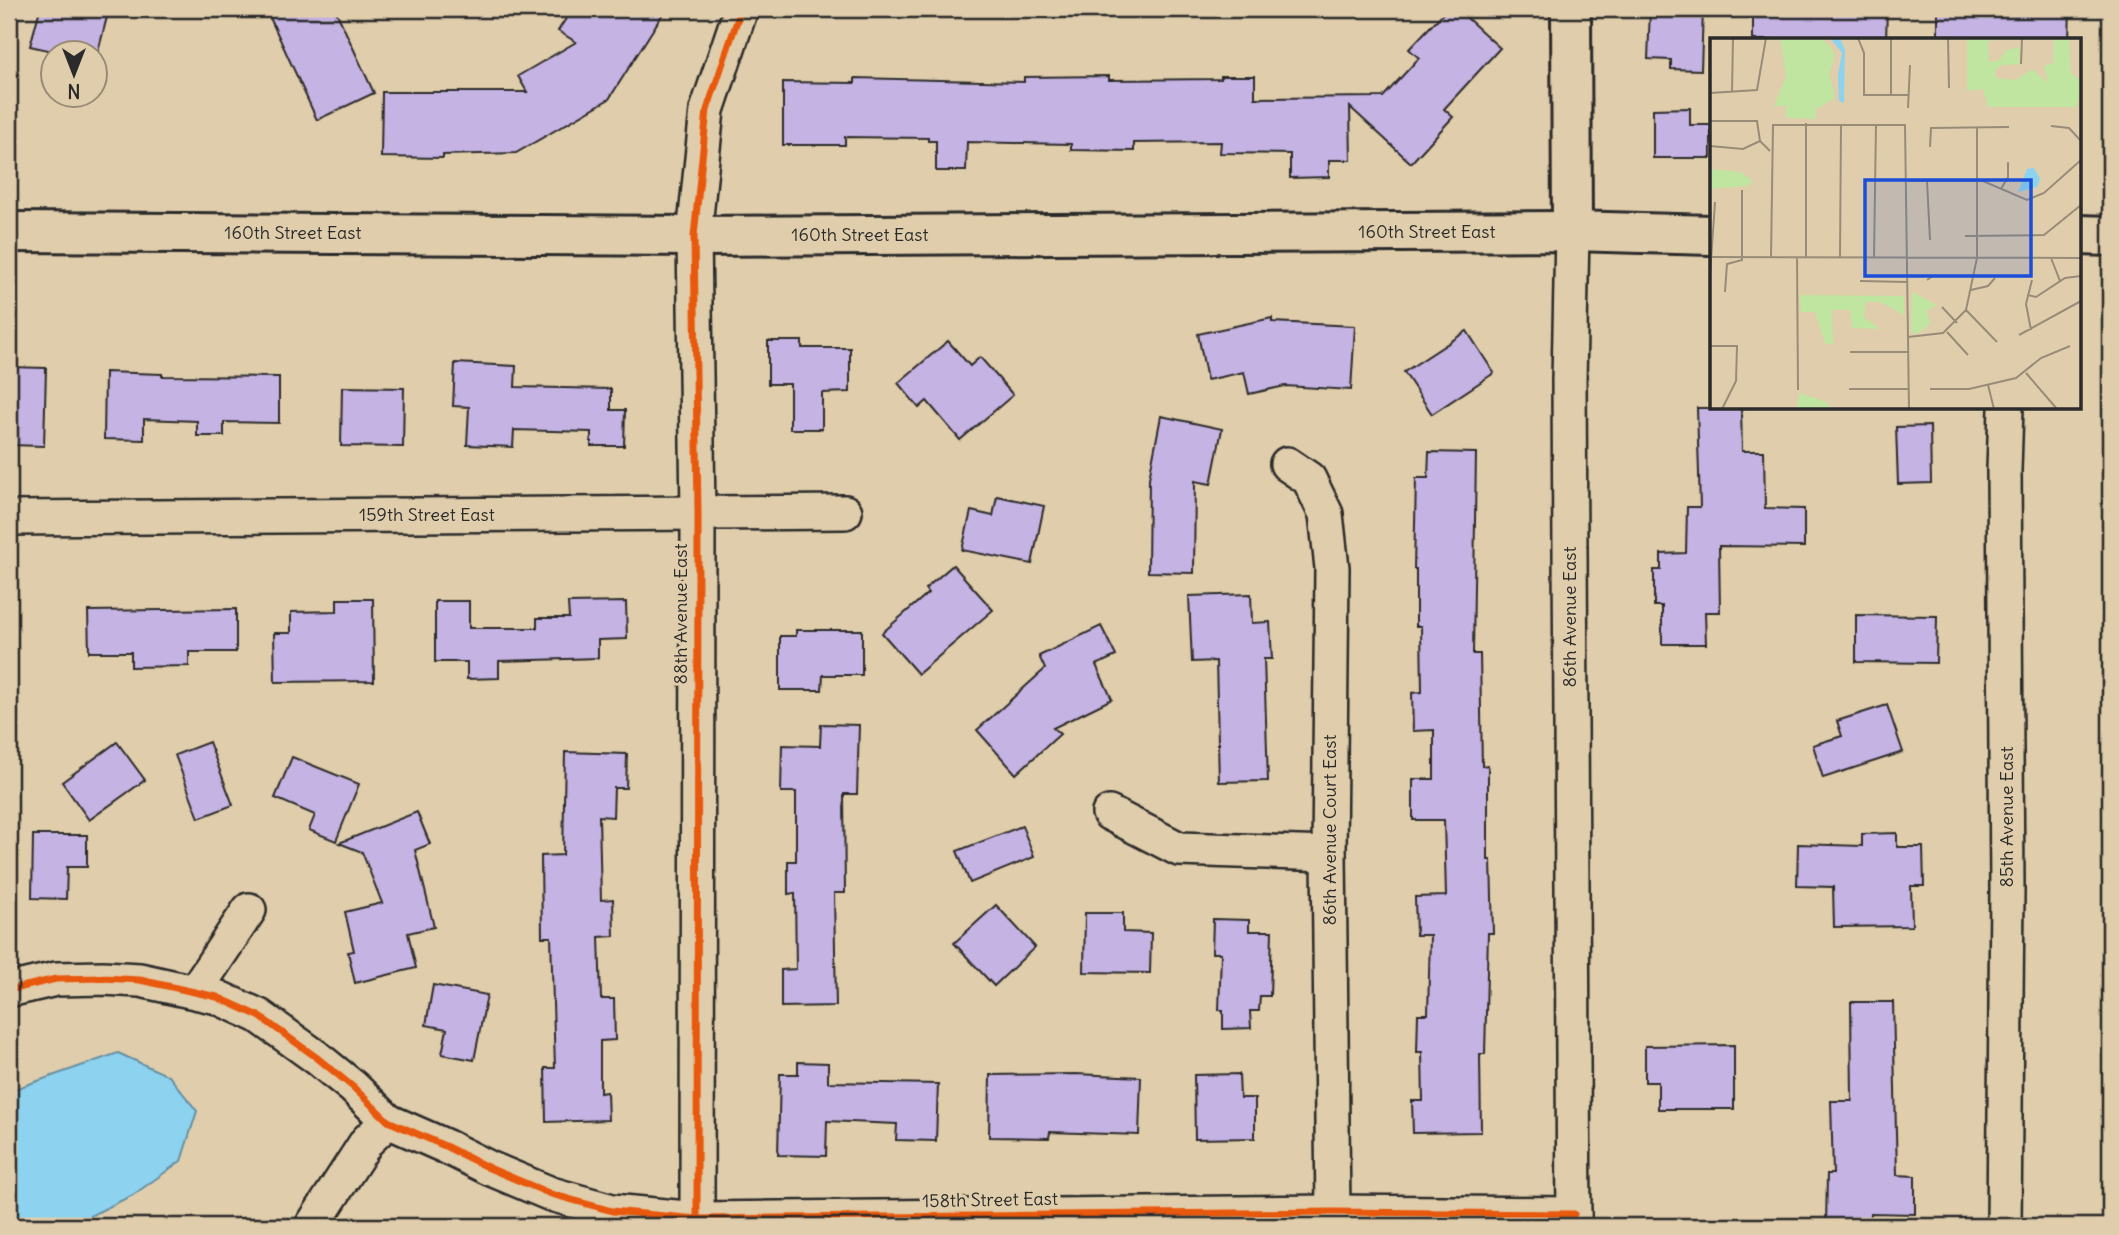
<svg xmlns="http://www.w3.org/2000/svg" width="2119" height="1235" viewBox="0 0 2119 1235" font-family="Delius,sans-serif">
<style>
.water{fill:#8dd2ef;stroke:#668fa1;stroke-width:2}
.building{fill:#c5b3e3;stroke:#2b2b2b;stroke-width:2}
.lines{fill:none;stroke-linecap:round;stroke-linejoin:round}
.street-casing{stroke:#2b2b2b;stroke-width:38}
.secondary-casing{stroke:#2b2b2b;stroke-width:44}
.street{stroke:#e0cdab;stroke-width:33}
.secondary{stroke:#e0cdab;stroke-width:38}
.cycleway-casing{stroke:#e0cdab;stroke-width:11}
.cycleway{stroke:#e8590c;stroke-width:7}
.labels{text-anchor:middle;stroke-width:6;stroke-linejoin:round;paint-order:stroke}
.street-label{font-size:18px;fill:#2b2b2b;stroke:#e0cdab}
.inset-road{fill:none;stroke:#988c78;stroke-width:2}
.view{fill:#1d4ed8;fill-opacity:0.15;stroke:#1d4ed8;stroke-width:3.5}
.inset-edge{fill:none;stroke:#2b2b2b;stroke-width:3.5}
</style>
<rect width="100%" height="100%" fill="#e0cdab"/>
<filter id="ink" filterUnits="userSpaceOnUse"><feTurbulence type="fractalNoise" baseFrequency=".0143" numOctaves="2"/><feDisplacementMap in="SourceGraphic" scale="14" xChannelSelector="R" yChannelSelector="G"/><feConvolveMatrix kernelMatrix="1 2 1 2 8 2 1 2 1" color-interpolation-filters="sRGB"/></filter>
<g filter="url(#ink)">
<!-- water -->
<polygon class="water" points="118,1053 169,1076 197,1111 181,1161 133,1195 90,1216 89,1226 9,1226 9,1091"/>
<!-- building -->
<g class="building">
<polygon points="40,9 109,9 98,52 57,52 30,46"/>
<polygon points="266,9 335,9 374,93 317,120"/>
<polygon points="572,9 666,9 609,99 516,153 443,155 443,158 381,157 382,92 527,92 518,76 576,42 558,31"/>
<polygon points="1447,9 1457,9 1500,48 1444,109 1453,117 1411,163 1350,107 1351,160 1329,160 1329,177 1290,178 1290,154 1220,153 1221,142 1134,143 1134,151 1071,150 1071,144 967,142 966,171 936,171 936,141 928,141 928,138 845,137 845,145 783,145 783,82 855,83 855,78 1024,82 1024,77 1109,76 1109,80 1221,79 1221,76 1255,76 1255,98 1383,97 1419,58 1409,49"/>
<polygon points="1650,9 1703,9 1701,70 1671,69 1671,60 1648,59"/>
<polygon points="1753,9 1887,9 1886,40 1753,40"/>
<polygon points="1938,9 2070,9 2069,40 1938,40"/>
<polygon points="1690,108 1690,125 1711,125 1711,158 1653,158 1653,109"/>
<polygon points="1272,318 1272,322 1355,326 1351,390 1285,386 1249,394 1244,372 1207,380 1198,334"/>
<polygon points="1467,331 1494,373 1432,414 1404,372"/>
<polygon points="768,341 802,341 802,348 850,348 850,392 822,393 822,429 790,429 790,384 768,384"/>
<polygon points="948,341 970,366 980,357 1013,395 960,440 927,401 919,408 898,383"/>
<polygon points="455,363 516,366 515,387 611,389 611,410 625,410 624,446 591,446 591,432 514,430 513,447 467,445 469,407 453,406"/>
<polygon points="9,367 46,368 44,446 9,445"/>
<polygon points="105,372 162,374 162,376 279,377 279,423 224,422 224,436 197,436 197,421 144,419 144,440 104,439"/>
<polygon points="342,387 404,388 403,447 341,446"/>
<polygon points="1697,408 1741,408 1742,451 1764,451 1765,508 1804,509 1804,547 1719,546 1720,612 1705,612 1706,644 1662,644 1662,606 1654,606 1654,570 1661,570 1661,554 1686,553 1687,507 1700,507"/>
<polygon points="1161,416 1222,429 1211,484 1195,481 1194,573 1148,572 1149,478"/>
<polygon points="1930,426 1931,483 1898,484 1896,427"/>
<polygon points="1429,452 1476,453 1473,654 1480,654 1482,766 1488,765 1488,860 1491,860 1493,933 1488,933 1485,1054 1480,1054 1481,1132 1413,1133 1412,1101 1423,1101 1422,1052 1417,1052 1418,1014 1428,1014 1430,935 1416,935 1415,897 1446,896 1444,820 1413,820 1413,779 1434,779 1434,730 1413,731 1412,693 1422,692 1421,626 1416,626 1416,569 1414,569 1416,478 1428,478"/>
<polygon points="997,496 1044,506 1032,564 962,550 971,511 993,516"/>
<polygon points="953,565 993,610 918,674 882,633 928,593 925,589"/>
<polygon points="1251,594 1252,623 1270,622 1272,659 1264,659 1268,781 1219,782 1216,661 1192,662 1189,596"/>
<polygon points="337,599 373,599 374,681 275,682 274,633 291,633 291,612 337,611"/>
<polygon points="435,601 469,601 469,628 537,628 537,618 569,618 568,603 626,602 627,639 598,640 598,658 499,661 499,678 467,679 467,662 435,662"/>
<polygon points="236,609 236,652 189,652 189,666 131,667 131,652 89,652 88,611"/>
<polygon points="1856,615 1937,616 1936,663 1856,662"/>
<polygon points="1101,626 1116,656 1096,665 1112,699 1053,728 1060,734 1016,774 977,730 1045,669 1039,656"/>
<polygon points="796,630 862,630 862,675 823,675 822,690 780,690 780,636 796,636"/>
<polygon points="1887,705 1903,752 1823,778 1813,745 1842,736 1837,721"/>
<polygon points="821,724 859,725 857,794 844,794 845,893 834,893 836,1006 781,1007 781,970 796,969 795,893 788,894 788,861 796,861 796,792 781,792 782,745 820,746"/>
<polygon points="117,742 145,780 89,820 62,782"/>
<polygon points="209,742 233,805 199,818 175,755"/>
<polygon points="565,752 627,754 626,788 614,788 613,817 599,816 601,900 613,899 614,936 599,937 601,999 614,999 615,1040 600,1041 600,1093 607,1092 608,1120 546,1122 545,1068 555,1068 551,937 542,937 541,856 563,855"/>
<polygon points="292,757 359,784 336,841 309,830 315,815 275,798"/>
<polygon points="417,812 430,844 415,850 434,927 408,933 416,968 355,983 348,952 354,951 345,912 382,903 362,852 339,843"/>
<polygon points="1022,826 1034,857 970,883 957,851"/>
<polygon points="1897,833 1897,847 1923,847 1924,886 1911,886 1912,926 1834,927 1833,887 1797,886 1798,844 1862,846 1862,834"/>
<polygon points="33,835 87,835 87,867 67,867 66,899 32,898"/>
<polygon points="996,905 1035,947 994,986 954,943"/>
<polygon points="1085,913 1123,913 1123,932 1151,933 1150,973 1084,972"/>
<polygon points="1213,919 1249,920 1249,931 1272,931 1270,996 1260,996 1259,1011 1250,1011 1251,1028 1223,1029 1223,1010 1219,1010 1221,953 1212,953"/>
<polygon points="433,985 487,995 474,1060 442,1054 447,1029 426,1025"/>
<polygon points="1851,1002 1893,1002 1897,1175 1915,1176 1915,1214 1871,1213 1870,1226 1826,1226 1827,1174 1833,1174 1831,1101 1852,1101"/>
<polygon points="1734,1045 1734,1109 1658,1109 1658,1082 1645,1082 1645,1046"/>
<polygon points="798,1062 828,1063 828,1082 938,1084 936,1141 896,1140 897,1124 827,1121 826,1156 778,1155 780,1074 798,1074"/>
<polygon points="1076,1074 1141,1077 1139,1135 1050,1132 1049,1138 989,1137 990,1075"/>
<polygon points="1239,1074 1240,1098 1255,1098 1255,1138 1195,1139 1194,1075"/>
</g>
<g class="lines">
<defs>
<g id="street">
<polyline points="1572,231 1569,381 1574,1226"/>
<polyline points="1287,464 1309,479 1326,514 1332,568 1329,854 1333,1212"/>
<polyline points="9,518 845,512"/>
<polyline points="1109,813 1179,849 1329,854"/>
<polyline points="9,990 56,979 103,978 140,980 217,997 259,1016 316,1057 353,1087 388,1121 447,1147 489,1168 551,1194 612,1211 697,1219 1333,1212 1574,1214"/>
<polyline points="195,991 249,910"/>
<polyline points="312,1226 367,1141 388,1121"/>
<polyline points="697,1226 698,513 694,236 707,110 741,9"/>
<polyline points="2004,1226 2007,890 2004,470 2006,408"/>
</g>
<g id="secondary">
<polyline points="1571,9 1572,231"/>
<polyline points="9,232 694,236 1572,231 1711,235"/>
<polyline points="2079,235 2110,236"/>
</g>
</defs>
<!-- street casing -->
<use href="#street" class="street-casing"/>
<!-- secondary casing -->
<use href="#secondary" class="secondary-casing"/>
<!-- street -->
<use href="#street" class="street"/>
<!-- secondary -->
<use href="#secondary" class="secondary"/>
<defs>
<g id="cycleway">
<polyline points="9,990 56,979 103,978 140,980 217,997 259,1016 316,1057 353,1087 388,1121 447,1147 489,1168 551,1194 612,1211 697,1219 1333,1212 1574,1214"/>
<polyline points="697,1226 698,513 694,236 707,110 741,9"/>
</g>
</defs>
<!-- cycleway casing -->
<use href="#cycleway" class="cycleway-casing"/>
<!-- cycleway -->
<use href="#cycleway" class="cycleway"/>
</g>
</g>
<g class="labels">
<!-- street labels -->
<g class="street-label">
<text x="1427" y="238">160th Street East</text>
<text x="293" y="239">160th Street East</text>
<text x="860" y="241">160th Street East</text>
<text x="427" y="521">159th Street East</text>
<text transform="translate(681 614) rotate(-90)" y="6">88th Avenue East</text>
<text transform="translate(1570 617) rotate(-90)" y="6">86th Avenue East</text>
<text transform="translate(2007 817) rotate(-90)" y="6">85th Avenue East</text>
<text transform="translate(1330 830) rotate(-90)" y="6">86th Avenue Court East</text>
<text transform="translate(990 1200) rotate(-1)" y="6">158th Street East</text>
</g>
</g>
<!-- overview -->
<g transform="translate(1710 38)">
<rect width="371" height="371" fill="#e0cdab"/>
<path d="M 70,0 L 112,0 L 122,11 L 125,19 L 119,35 L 125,60 L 106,71 L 106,81 L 76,80 L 76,68 L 64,68 L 76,38 ZM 263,0 L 300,0 L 278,3 L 279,24 L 290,22 L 296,12 L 310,9 L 309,26 L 292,27 L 286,31 L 286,40 L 306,42 L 322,31 L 338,45 L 334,28 L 343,25 L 344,0 L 359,0 L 361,35 L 371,43 L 367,69 L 278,69 L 273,51 L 257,53 L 257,2 ZM 0,131 L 31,134 L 43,143 L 37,148 L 0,151 ZM 202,254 L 227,267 L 216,273 L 221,285 L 209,295 L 201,295 ZM 90,257 L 194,258 L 194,277 L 170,264 L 156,264 L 154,279 L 170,291 L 142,290 L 140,272 L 122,272 L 123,307 L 115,305 L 105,274 L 91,274 ZM 90,355 L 116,364 L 121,371 L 86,371 Z" fill="#c0e5a0"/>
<path d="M 120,0 L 130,0 L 135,12 L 134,65 L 129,63 L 128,37 L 132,15 ZM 324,130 L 330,141 L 327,149 L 308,154 L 317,131 Z" fill="#8dd2ef"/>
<path class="inset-road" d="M 148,0 L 154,15 L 154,57 L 198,57M 238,0 L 239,50M 311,26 L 312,0M 22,54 L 23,0M 0,55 L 47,52 L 56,0M 181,57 L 181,0M 198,70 L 200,27M 0,83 L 47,83 L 50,103M 341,88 L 359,90 L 371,103M 0,108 L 33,111 L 50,103 L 60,113M 220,109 L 221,90 L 299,89M 198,143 L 273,143 L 317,162 L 334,155 L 371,122M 217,143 L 220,202M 291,151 L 298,139 L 298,124M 255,198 L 334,197 L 371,167M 0,219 L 371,220M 61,219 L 63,87 L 195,87 L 199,371M 87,219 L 88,352M 96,219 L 96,85M 130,219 L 131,86M 164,220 L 166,86M 341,220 L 350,243M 0,238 L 5,164M 217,242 L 223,238 L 263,238M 150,243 L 198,244M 261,252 L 278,248 L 285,240M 15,254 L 17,226 L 32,222 L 32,152M 318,257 L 326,259 L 355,240 L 371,238M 232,269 L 247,285M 256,272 L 287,304M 321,292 L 316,266 L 322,242M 237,294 L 258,317M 309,297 L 371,263M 198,299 L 233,295 L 256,272 L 267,220 L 267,89M 0,308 L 27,308 L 26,343 L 12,371M 140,314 L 199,314M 316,335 L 347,371M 278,347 L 284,371M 139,351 L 199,351M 220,351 L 259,351 L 306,340 L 331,320 L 360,308"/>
<path class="view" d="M 155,142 L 321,142 L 321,238 L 155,238 Z"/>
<rect width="371" height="371" class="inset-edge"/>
</g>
<!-- margin -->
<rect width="2119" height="1235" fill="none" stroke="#e0cdab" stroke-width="35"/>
<rect x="18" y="18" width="2084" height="1200" fill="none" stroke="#2b2b2b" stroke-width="2.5" filter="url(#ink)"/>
<!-- north arrow -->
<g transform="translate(74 74) rotate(180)"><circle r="33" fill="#e0cdab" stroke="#988c78" stroke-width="2"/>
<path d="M0-5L12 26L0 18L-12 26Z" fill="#2b2b2b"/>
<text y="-10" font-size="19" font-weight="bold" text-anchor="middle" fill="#2b2b2b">N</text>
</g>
</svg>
